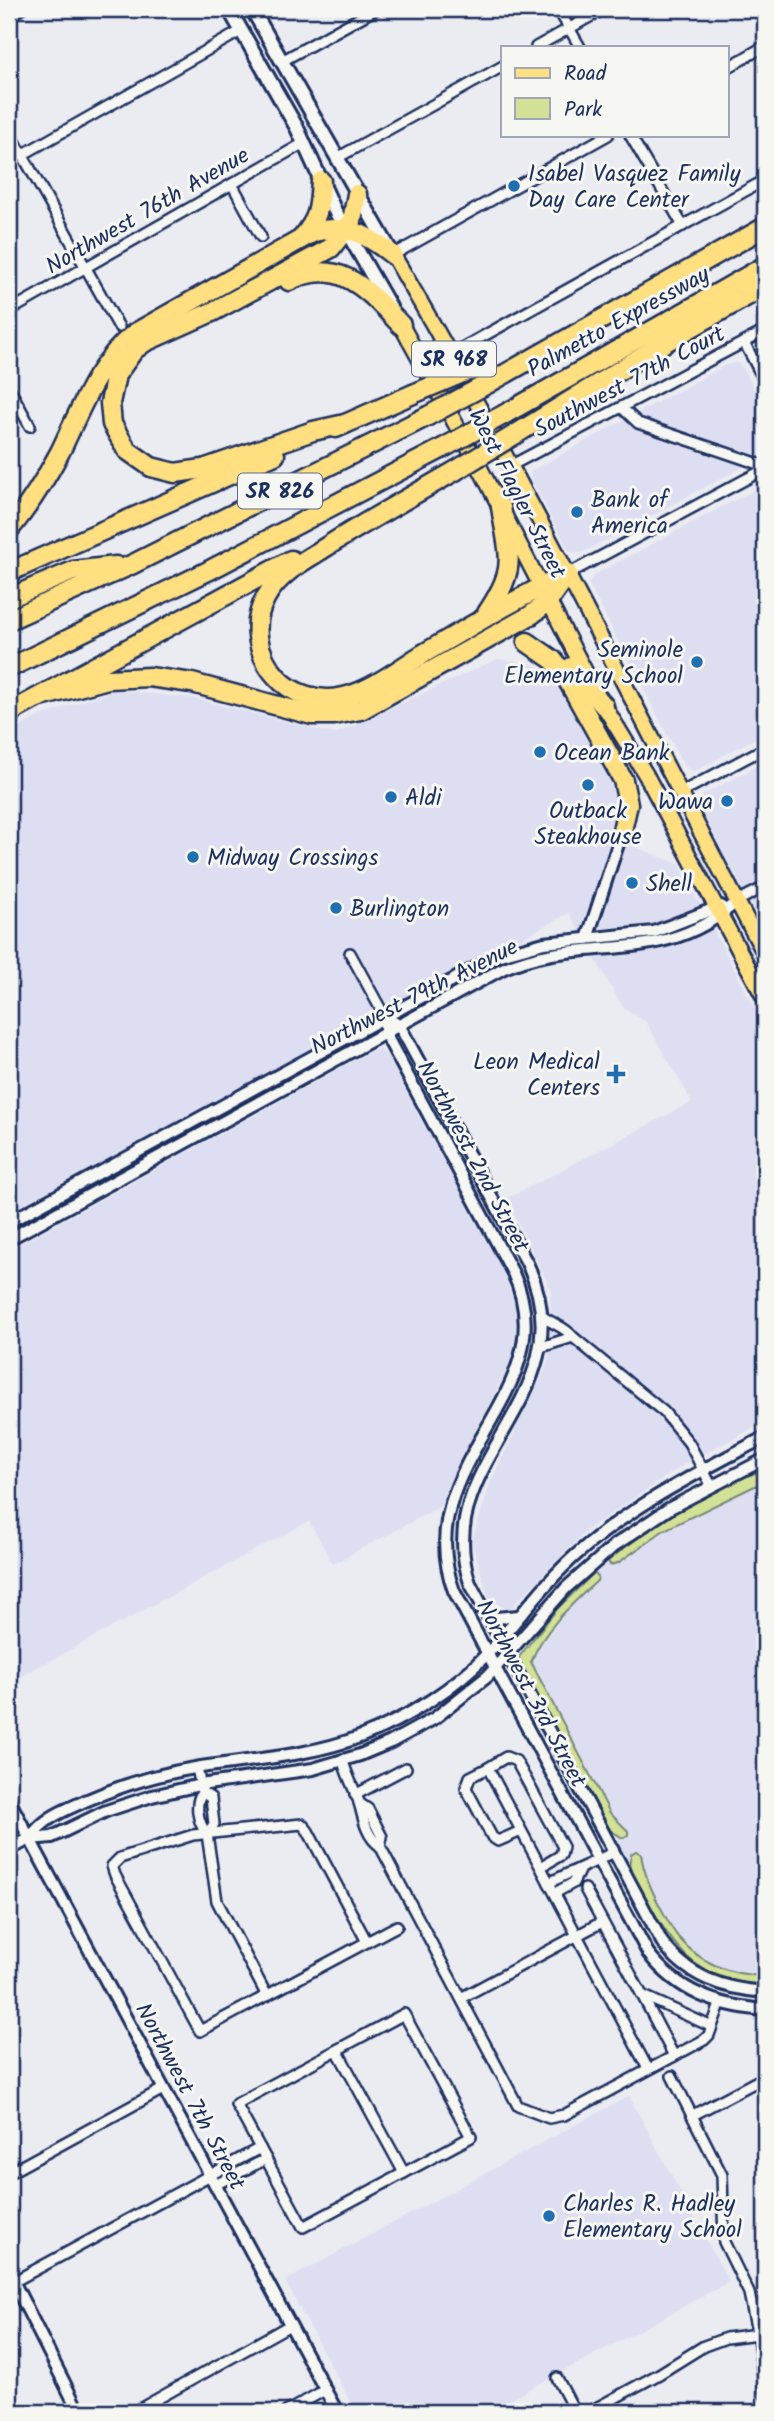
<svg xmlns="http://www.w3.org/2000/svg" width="774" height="2421" viewBox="0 0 774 2421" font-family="Kalam,sans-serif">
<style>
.built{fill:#dedef2}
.green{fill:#d2e195;stroke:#76887a;stroke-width:2}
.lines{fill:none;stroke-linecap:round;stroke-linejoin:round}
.minor-casing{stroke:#1b2f5e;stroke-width:14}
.tertiary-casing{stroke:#1b2f5e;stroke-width:16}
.secondary-casing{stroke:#1b2f5e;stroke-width:18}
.primary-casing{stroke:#1b2f5e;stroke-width:19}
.motorway-casing{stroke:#1b2f5e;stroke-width:23}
.minor{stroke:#f6f6f2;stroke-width:9}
.tertiary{stroke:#f6f6f2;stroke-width:10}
.secondary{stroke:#f6f6f2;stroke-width:12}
.primary{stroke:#ffdf80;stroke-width:14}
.motorway{stroke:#ffdf80;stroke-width:18}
.motorway-bridge-casing{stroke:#1b2f5e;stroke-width:23;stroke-linecap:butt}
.motorway-bridge{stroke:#ffdf80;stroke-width:18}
.poi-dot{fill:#1f6fb2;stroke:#f6f6f2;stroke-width:2.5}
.labels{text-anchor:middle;stroke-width:6;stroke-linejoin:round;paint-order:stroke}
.shield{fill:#f6f6f2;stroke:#5d6b8a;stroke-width:2}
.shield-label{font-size:21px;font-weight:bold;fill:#1b2f5e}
.poi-label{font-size:23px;fill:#1b2f5e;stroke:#f6f6f2;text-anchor:start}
.street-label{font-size:23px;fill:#1b2f5e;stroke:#f6f6f2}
</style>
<rect width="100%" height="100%" fill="#ebebf2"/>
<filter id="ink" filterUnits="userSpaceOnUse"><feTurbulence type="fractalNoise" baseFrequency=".0143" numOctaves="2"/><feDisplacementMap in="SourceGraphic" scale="14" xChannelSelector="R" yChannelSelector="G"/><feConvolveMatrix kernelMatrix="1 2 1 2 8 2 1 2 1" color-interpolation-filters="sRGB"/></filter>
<g filter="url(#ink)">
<!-- built -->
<g class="built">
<polygon points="737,363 743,368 765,410 765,455 582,553 574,553 569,550 530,478 531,471 728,364"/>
<polygon points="765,484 765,733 697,770 690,770 683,764 588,583 594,575"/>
<polygon points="497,659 532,664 573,695 622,784 612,838 679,864 765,1028 765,1422 685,1464 588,1529 509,1610 489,1599 472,1542 491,1481 548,1363 551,1289 506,1199 692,1102 646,1022 622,1006 569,913 9,1212 9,733 38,717 114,690 193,698 335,734"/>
<polygon points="765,762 765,932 698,804 703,795"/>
<polygon points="379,1049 386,1054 506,1277 517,1314 517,1341 510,1364 449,1482 441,1506 333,1564 309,1521 9,1683 9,1250 369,1052"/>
<polygon points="765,1469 765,1985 724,1979 701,1968 680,1951 667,1936 520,1663 519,1657 573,1593 626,1546 669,1517 747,1476"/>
<polygon points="629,2096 729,2282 487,2412 356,2412 285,2281"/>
</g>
<!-- green -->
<g class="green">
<path d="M 765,1469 L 765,1481 L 664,1530 L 618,1563 L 610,1565 L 608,1561 C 654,1523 709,1490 765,1469 Z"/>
<path d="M 594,1573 L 598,1577 L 597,1581 C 572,1604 543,1630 531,1662 L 610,1813 L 628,1831 L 628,1835 L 623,1838 L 610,1830 L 520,1663 L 519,1657 L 558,1608 Z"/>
<path d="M 636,1851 L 641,1854 C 644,1875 652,1892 662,1910 C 667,1919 672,1930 679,1938 C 701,1964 732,1975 765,1976 L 765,1985 C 705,1982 679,1958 651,1907 C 644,1895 635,1882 630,1869 C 628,1864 631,1859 631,1854 Z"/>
</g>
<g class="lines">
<defs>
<g id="minor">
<polyline points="558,9 580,47"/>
<polyline points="9,16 21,9"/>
<polyline points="536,47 604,9"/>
<polyline points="282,61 376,9"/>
<polyline points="727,68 765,46"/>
<polyline points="9,131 119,327"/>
<polyline points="630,135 683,226"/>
<polyline points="22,155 241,31"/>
<polyline points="337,158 503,66"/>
<polyline points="232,184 261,237"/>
<polyline points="393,255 608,135"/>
<polyline points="9,311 304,143"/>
<polyline points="744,342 765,382"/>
<polyline points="451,354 765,180"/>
<polyline points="9,388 30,426"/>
<polyline points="621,407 638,423 765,466"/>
<polyline points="512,465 765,331"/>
<polyline points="568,574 765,469"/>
<polyline points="680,793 765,748"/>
<polyline points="737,901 765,887"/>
<polyline points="350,953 385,1017"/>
<path d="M 542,1316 C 552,1324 566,1327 573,1337 L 664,1412 L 689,1443 L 711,1485"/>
<polyline points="541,1347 573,1337"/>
<path d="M 343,1761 C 347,1776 354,1788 359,1802 C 363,1817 366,1837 380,1846 L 518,2106 L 549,2118 L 564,2115 L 704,2040 L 709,2035 L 720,2004"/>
<path d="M 197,1768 L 202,1792 C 194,1805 198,1823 207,1834 L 214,1824 L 211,1798 L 202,1792"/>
<polyline points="488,1768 506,1757 516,1761 563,1847 561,1855 541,1867"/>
<polyline points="355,1795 406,1768"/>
<polyline points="359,1803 368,1809 382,1837 380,1846"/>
<polyline points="521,1831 498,1841 492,1837 466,1788 470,1777 488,1768 648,2069"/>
<polyline points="207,1834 217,1901 267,1996"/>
<path d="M 549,1883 C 570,1872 591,1864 612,1853"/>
<polyline points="585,1889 642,1995"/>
<polyline points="555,1893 573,1883 579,1871"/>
<polyline points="367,1942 308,1831 302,1824 193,1835 120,1858 112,1866 115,1875 200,2031 397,1926"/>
<polyline points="461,1998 602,1922"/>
<polygon points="404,2014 471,2137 303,2227 236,2104"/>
<polyline points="337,2050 404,2173"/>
<polyline points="674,2056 642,1995 710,2026"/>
<polyline points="672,2076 722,2175 724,2242 749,2293 758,2337 765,2395"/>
<polyline points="693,2115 765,2077"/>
<polyline points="9,2173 163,2089"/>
<polyline points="215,2185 266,2159"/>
<polyline points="13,2282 260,2148"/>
<polyline points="557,2378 575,2412"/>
<polyline points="134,2412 290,2325"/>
<polyline points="286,2412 325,2390"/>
<polyline points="589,2412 659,2374 704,2346 726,2338 758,2334"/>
</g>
<g id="tertiary">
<polyline points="587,939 621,835"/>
<path d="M 385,1017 L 385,1033 L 513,1273 C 569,1393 406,1462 454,1591 L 648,1953 C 678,1992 717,2006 765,2010"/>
<path d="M 385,1017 L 399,1025 L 404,1034 L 527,1263 C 590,1397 428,1460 470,1583 L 662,1942 C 688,1977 723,1989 765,1992"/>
<polyline points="9,1222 497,956 544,943 654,932 721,906"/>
<path d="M 9,1239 L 502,969 C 584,932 662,970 737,901"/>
<polyline points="482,1609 496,1618 519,1616"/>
<polyline points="9,1800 337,2412"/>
<path d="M 29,1839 C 45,1817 61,1812 85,1801 C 122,1785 161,1773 201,1767 C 256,1759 310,1756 362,1736 C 408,1718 455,1688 489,1652 C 519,1619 544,1583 577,1554 C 633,1504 700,1472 765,1437"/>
<polyline points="9,1850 29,1839 52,1837 106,1811 152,1796 200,1785 313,1769 360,1755 391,1742 435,1718 488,1676 566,1588 615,1545 670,1508 765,1459"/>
<polyline points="9,2273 79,2412"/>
</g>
<g id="secondary">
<polyline points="229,9 297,128 335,211 390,307"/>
<polyline points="252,9 389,248"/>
</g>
<g id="primary">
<path d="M 393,255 C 527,483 640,721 765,954"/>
<polyline points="401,325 481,470 595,691 646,775 765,999"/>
</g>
<g id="motorway">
<path d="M 302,238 C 320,216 319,208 321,181"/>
<path d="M 289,281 C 340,255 368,291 401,325"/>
<polyline points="489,383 765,227"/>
<polyline points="505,414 765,266"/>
<polyline points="345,424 313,431 203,469 175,473 151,467 127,450 112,424 110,403 116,375 134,350 145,342 212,312 331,248 352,221 357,194"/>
<polyline points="336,428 413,394"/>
<polyline points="516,434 664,343 765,286"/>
<path d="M 455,471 C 412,496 368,520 326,547 C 304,561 279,573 266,597 C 251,623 257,655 276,676 C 292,695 320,703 344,697 C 372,690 399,669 423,654 C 471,626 517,598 568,574"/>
<path d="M 9,530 C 29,506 45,480 60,452 C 81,409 96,364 135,333 L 314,232 C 349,223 367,235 393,255"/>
<polyline points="9,572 275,455"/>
<polyline points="9,598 73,571 116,566"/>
<path d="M 487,613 C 518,567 509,558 501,507"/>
<polyline points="9,620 133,564 426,417"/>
<polyline points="527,642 553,660 563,672 623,780 628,804 621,835"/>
<polyline points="571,667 604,706"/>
<polyline points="9,668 208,571 443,448"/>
<polyline points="37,698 108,679 149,677 192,683 312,715 334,715 361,710 531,615 548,602 567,575"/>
<polyline points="9,713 291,560"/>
</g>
</defs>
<!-- minor casing -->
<use href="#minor" class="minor-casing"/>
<!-- tertiary casing -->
<use href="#tertiary" class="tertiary-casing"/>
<!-- secondary casing -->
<use href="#secondary" class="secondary-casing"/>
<!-- primary casing -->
<use href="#primary" class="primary-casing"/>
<!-- motorway casing -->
<use href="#motorway" class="motorway-casing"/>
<!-- minor -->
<use href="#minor" class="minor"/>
<!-- tertiary -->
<use href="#tertiary" class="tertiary"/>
<!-- secondary -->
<use href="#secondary" class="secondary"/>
<!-- primary -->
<use href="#primary" class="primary"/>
<!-- motorway -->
<use href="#motorway" class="motorway"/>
<defs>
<g id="motorway-bridge">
<polyline points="413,394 465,372 481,369"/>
<polyline points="426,417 489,383"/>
<polyline points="443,448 505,414"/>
<polyline points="455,471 516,434"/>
</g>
</defs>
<!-- motorway-bridge casing -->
<use href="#motorway-bridge" class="motorway-bridge-casing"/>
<!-- motorway-bridge -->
<use href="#motorway-bridge" class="motorway-bridge"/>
</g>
</g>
<!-- markers -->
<g class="poi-dot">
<circle cx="514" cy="186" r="7"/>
<circle cx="577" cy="512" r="7"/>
<circle cx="697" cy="662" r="7"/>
<circle cx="540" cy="752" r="7"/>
<circle cx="588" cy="785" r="7"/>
<circle cx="391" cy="797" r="7"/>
<circle cx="727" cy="801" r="7"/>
<circle cx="193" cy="857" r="7"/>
<circle cx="632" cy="883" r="7"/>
<circle cx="336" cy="908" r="7"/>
<path d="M612.5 1063.5h7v7h7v7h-7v7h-7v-7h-7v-7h7z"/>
<circle cx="549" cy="2216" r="7"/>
</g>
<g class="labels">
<!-- shield labels -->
<g class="shield">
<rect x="412" y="341.5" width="84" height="35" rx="5"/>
<rect x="238" y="473.5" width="84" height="35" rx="5"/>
</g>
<g class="shield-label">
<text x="454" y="366">SR 968</text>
<text x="280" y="498">SR 826</text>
</g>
<!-- poi labels -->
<g class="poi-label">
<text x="528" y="181">Isabel Vasquez Family<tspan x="528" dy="26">Day Care Center</tspan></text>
<text x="591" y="507">Bank of<tspan x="591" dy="26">America</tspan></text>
<text x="683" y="657" text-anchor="end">Seminole<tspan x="683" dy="26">Elementary School</tspan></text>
<text x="554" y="760">Ocean Bank</text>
<text x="405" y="805">Aldi</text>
<text x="713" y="809" text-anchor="end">Wawa</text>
<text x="588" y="818" text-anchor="middle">Outback<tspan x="588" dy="26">Steakhouse</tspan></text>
<text x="207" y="865">Midway Crossings</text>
<text x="646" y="891">Shell</text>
<text x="350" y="916">Burlington</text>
<text x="600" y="1069" text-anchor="end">Leon Medical<tspan x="600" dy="26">Centers</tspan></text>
<text x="563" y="2211">Charles R. Hadley<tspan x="563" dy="26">Elementary School</tspan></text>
</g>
<!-- street labels -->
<g class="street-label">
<text transform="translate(147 210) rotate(-30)" y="8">Northwest 76th Avenue</text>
<text transform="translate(618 321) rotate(-29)" y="8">Palmetto Expressway</text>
<text transform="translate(629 381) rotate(-28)" y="8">Southwest 77th Court</text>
<text transform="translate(518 493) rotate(63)" y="8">West Flagler Street</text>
<text transform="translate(414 996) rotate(-27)" y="8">Northwest 79th Avenue</text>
<text transform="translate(474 1156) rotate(62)" y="8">Northwest 2nd Street</text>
<text transform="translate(532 1693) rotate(62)" y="8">Northwest 3rd Street</text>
<text transform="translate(191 2096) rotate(62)" y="8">Northwest 7th Street</text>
</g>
</g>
<!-- margin -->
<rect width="774" height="2421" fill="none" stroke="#f6f6f2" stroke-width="35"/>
<rect x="18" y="18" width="739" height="2386" fill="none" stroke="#1b2f5e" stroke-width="2.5" filter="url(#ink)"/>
<!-- legend -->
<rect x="501" y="46" width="228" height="91" fill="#f6f6f2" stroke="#9ea6b7" stroke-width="2"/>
<rect x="515" y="68" width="35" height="10" fill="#ffdf80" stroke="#9ea6b7" stroke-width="2"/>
<text x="564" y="80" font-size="21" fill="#1b2f5e">Road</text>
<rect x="515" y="98" width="35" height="21" fill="#d2e195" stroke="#9ea6b7" stroke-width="2"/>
<text x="564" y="116" font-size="21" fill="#1b2f5e">Park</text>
</svg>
